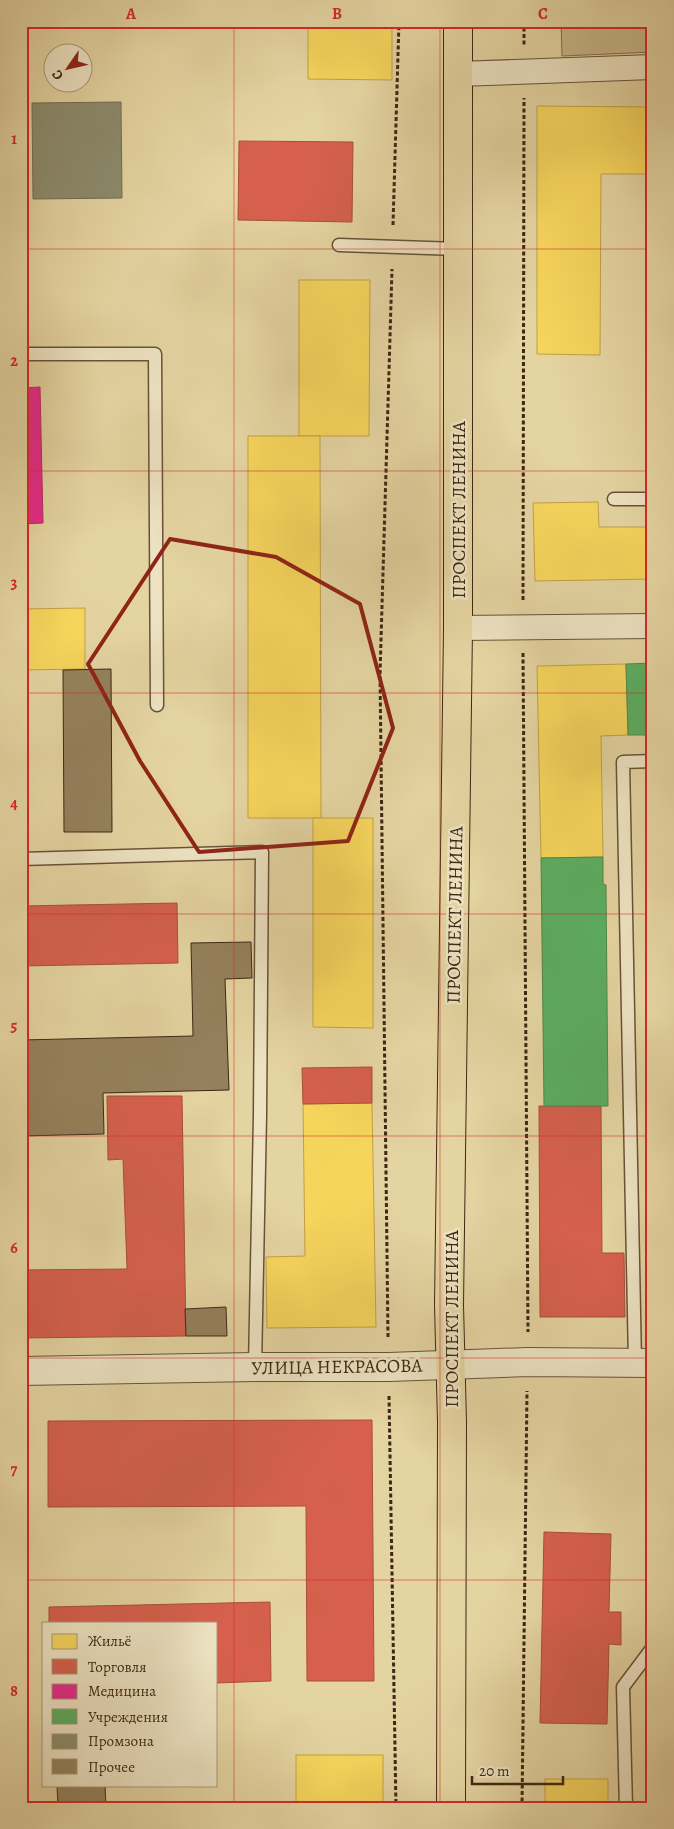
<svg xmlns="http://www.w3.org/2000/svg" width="674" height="1829" viewBox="0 0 674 1829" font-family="Alegreya,serif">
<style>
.green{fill:#c8b789;stroke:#836f4e}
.homes{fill:#f6d55c;stroke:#bfa146}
.shops{fill:#d6604d;stroke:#a84f3c}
.health{fill:#e7298a;stroke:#b42867}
.public{fill:#5aae61;stroke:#52864a}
.industry{fill:#8c8c6e;stroke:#756e53}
.building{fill:#94815d;stroke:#3e2714}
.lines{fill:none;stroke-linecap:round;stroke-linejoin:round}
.service-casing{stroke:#685237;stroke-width:15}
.minor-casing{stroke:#685237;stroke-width:26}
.tertiary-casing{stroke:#685237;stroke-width:30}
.primary-casing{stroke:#3e2714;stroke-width:30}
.path{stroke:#3e2714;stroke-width:3;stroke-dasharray:4 2.5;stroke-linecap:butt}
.service{stroke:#ede3c2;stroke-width:12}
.minor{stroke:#ede3c2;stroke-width:24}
.tertiary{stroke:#ede3c2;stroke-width:28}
.primary{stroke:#e4d4a1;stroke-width:28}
.marked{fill:none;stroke:#8f2418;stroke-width:4;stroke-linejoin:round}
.grid{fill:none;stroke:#d62828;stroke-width:1;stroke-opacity:0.55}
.labels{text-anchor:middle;stroke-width:5;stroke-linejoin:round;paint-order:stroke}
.street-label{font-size:19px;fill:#3e2714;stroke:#ede3c2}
.neatline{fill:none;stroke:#d62828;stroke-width:2}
.grid-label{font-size:16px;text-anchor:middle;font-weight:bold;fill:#d62828}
</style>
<rect width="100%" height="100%" fill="#e4d4a1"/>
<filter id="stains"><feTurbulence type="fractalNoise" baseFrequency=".004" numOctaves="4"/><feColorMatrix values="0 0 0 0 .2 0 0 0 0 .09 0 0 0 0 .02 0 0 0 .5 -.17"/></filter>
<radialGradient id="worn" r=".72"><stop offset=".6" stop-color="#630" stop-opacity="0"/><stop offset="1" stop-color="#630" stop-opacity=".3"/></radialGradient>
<!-- green -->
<polygon class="green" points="561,21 653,21 653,52 562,56"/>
<!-- homes -->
<g class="homes">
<polygon points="308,21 392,21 392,80 308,79"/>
<polygon points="537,106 653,107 653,174 601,174 600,355 537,354"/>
<polygon points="299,280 370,280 369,436 299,436"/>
<polygon points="248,436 320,436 321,818 248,818"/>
<polygon points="598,502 599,527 653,527 653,579 535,581 533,503"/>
<polygon points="85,608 85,669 21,670 21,609"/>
<polygon points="626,664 628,735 601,736 603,857 541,858 537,666"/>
<polygon points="313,818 373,818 373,1028 313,1027"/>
<polygon points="372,1103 376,1327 267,1328 266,1257 305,1256 303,1104"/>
<rect x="296" y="1755" width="87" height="53"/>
<rect x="545" y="1779" width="63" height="29"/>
</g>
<!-- shops -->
<g class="shops">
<polygon points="239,141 353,142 352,222 238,220"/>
<polygon points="177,903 178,963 21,966 21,906"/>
<polygon points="372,1067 372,1103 303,1104 302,1068"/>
<polygon points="107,1096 182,1096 186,1336 21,1338 21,1270 127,1269 123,1159 108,1160"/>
<polygon points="539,1106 601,1106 602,1253 624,1253 625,1317 540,1317"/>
<polygon points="372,1420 374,1681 307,1681 306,1506 48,1507 48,1421"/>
<polygon points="544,1532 611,1534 609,1612 621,1612 621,1645 609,1644 607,1724 540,1723"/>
<polygon points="270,1602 271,1681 216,1683 216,1623 49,1623 49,1607"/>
</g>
<!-- health -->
<polygon class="health" points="40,387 43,523 21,524 21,388"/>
<!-- public -->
<g class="public">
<polygon points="653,663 653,735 628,735 626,664"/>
<polygon points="603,857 603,884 606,885 608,1106 544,1106 541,858"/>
</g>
<!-- industry -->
<g class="industry">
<polygon points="121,102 122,198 33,199 32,103"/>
<polygon points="21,192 27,192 24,306 21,306"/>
</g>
<!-- building -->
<g class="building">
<polygon points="111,669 112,832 64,832 63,670"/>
<polygon points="251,942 252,978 225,979 229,1090 103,1093 104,1134 21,1136 21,1040 193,1036 191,943"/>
<polygon points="226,1307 227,1336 186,1336 185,1309"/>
<polygon points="57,1785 105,1785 106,1808 58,1808"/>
</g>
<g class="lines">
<defs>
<g id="service">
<polyline points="339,245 458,249"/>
<polyline points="21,354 155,354 157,705"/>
<polyline points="614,499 653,499"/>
<polyline points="21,859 262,852 260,1115 255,1367"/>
<polyline points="635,1363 623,762 653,761"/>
<polyline points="626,1808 623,1687 653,1647"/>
</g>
<g id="minor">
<polyline points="458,74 653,67"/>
<polyline points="458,628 653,626"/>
</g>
<polyline id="tertiary" points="21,1371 255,1367 389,1367 527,1362 653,1363"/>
<polyline id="primary" points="451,1808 452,1422 449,1305 458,628 458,21"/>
</defs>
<!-- service casing -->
<use href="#service" class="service-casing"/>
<!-- minor casing -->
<use href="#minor" class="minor-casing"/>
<!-- tertiary casing -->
<use href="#tertiary" class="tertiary-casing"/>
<!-- primary casing -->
<use href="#primary" class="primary-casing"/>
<!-- path -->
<g class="path">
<polyline points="524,21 524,45"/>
<polyline points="393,225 399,21"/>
<polyline points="523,600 524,98"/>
<polyline points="523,653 528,1332"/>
<polyline points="388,1337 380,674 392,269"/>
<polyline points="389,1396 396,1808"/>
<polyline points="522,1808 527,1391"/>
</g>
<!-- service -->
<use href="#service" class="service"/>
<!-- minor -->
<use href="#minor" class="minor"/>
<!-- tertiary -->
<use href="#tertiary" class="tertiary"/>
<!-- primary -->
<use href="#primary" class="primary"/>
</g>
<!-- marked area -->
<path class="marked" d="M 170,539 L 276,557 L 360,604 L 393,728 L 348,841 L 199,852 L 140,761 L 88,664 Z"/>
<!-- grid -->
<path class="grid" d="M 234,21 L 234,1808M 440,21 L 440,1808M 21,249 L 653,249M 21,471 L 653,471M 21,693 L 653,693M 21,914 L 653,914M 21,1136 L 653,1136M 21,1358 L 653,1358M 21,1580 L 653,1580"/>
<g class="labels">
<!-- street labels -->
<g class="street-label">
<text transform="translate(458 510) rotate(-90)" y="7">ПРОСПЕКТ ЛЕНИНА</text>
<text transform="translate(454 915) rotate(-89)" y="7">ПРОСПЕКТ ЛЕНИНА</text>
<text transform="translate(451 1319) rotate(-90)" y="7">ПРОСПЕКТ ЛЕНИНА</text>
<text transform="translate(337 1366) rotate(-1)" y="7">УЛИЦА НЕКРАСОВА</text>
</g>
</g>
<!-- margin -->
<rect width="674" height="1829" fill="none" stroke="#e4d4a1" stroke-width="55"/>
<!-- legend -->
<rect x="42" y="1622" width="175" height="165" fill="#ede3c2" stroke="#a7987c"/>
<rect x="52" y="1634" width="25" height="15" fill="#f6d55c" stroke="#a7987c"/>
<text x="88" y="1646" font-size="15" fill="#3e2714">Жильё</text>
<rect x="52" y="1659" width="25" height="15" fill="#d6604d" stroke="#a7987c"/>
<text x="88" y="1672" font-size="15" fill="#3e2714">Торговля</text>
<rect x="52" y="1684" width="25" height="15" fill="#e7298a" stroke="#a7987c"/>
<text x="88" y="1696" font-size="15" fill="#3e2714">Медицина</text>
<rect x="52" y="1709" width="25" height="15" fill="#5aae61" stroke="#a7987c"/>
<text x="88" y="1722" font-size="15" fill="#3e2714">Учреждения</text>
<rect x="52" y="1734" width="25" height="15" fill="#8c8c6e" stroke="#a7987c"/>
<text x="88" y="1746" font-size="15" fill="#3e2714">Промзона</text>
<rect x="52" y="1759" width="25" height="15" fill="#94815d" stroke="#a7987c"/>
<text x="88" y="1772" font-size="15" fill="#3e2714">Прочее</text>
<!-- north arrow -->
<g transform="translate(68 68) rotate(236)"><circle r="24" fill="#ede3c2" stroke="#a7987c"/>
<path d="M0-4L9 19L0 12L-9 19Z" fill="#8f2418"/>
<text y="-8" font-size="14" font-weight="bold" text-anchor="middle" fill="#3e2714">С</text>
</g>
<!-- scale -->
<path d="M472 1776v8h91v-8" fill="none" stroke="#3e2714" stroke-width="2.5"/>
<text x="479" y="1776" font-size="15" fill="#3e2714" stroke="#ede3c2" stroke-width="4" paint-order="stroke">20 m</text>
<rect x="28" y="28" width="618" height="1774" class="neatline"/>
<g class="grid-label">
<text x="131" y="19">A</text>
<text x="337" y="19">B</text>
<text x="543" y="19">C</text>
<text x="14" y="144">1</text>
<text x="14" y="366">2</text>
<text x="14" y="588">3</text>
<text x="14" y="809">4</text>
<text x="14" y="1031">5</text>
<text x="14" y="1253">6</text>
<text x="14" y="1475">7</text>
<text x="14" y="1696">8</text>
</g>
<rect width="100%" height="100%" filter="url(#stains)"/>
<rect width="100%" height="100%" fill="url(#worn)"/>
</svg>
